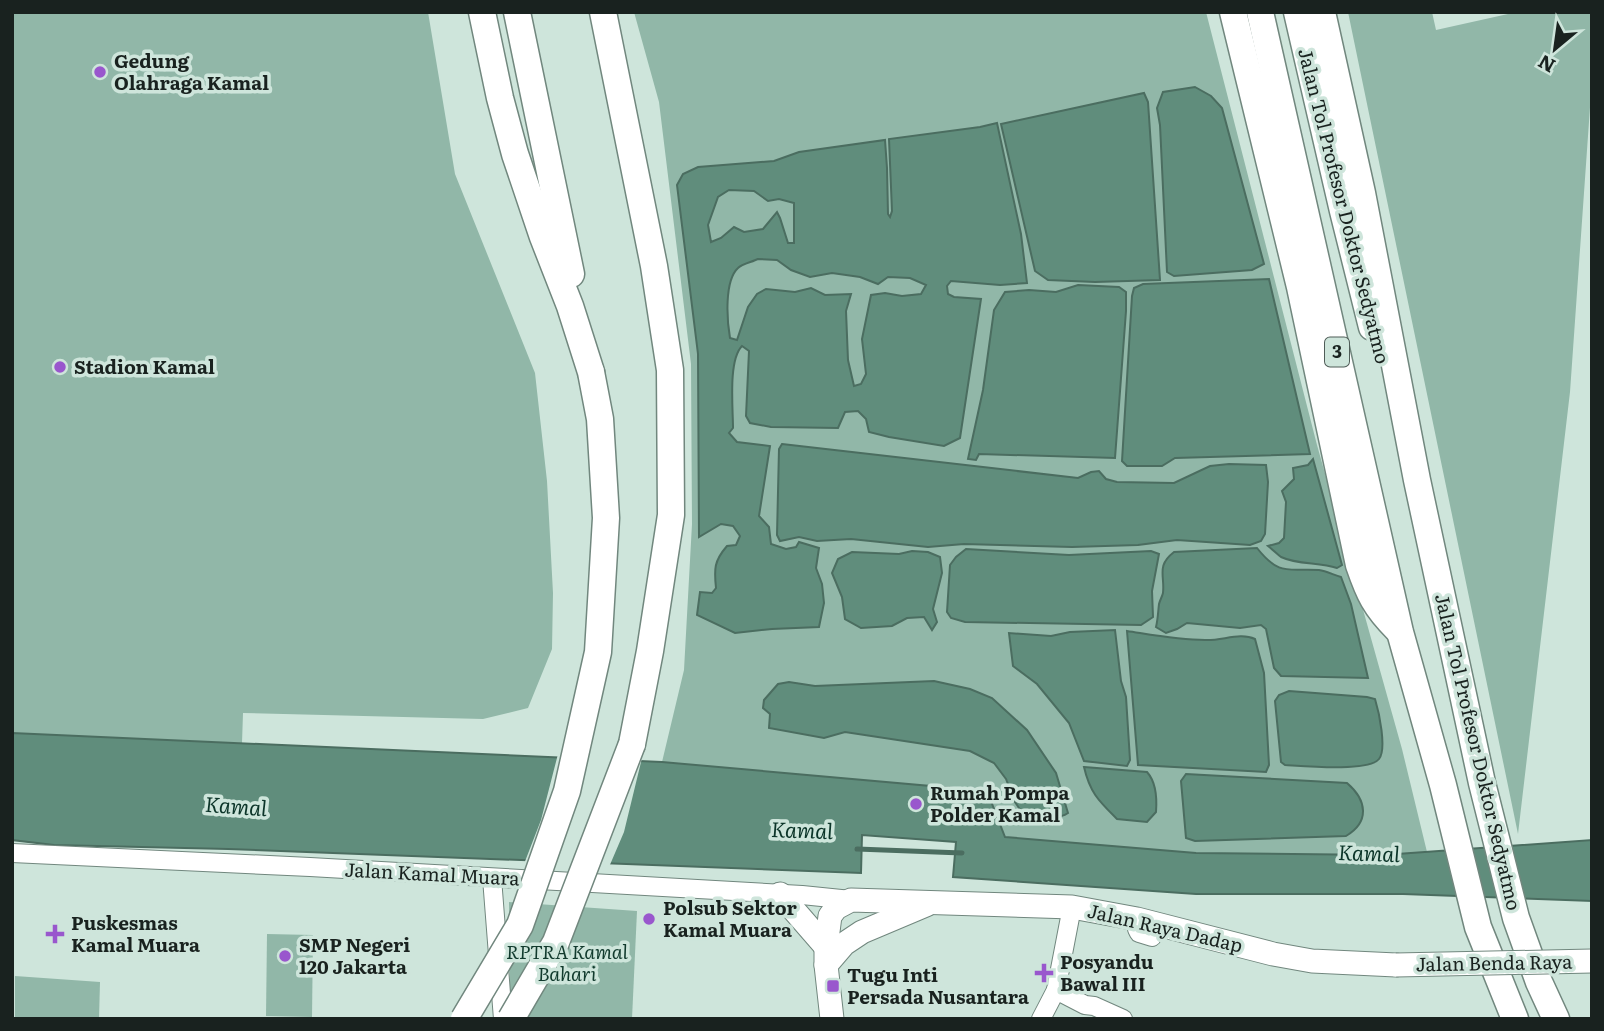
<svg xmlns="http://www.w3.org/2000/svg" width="1604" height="1031" viewBox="0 0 1604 1031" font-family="Literata,serif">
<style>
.green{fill:#91b7a8}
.water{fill:#608d7c;stroke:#4b6d60;stroke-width:2;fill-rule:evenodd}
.pier{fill:#cee5db}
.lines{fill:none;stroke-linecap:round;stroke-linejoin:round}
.stream{stroke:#4b6d60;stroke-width:5}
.minor-casing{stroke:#71877e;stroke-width:20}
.major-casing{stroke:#71877e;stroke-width:25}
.highway-casing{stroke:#71877e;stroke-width:29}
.minor{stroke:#fff;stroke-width:18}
.major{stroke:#fff;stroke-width:23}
.highway{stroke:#fff;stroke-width:26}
.major-bridge-casing{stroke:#71877e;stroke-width:25;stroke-linecap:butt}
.highway-bridge-casing{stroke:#71877e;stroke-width:29;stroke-linecap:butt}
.major-bridge{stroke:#fff;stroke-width:23}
.highway-bridge{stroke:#fff;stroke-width:26}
.poi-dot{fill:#9957cd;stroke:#cee5db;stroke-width:2.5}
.labels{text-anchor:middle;stroke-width:7;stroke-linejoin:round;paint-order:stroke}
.shield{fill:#cee5db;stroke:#4f5c57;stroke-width:2}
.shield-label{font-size:18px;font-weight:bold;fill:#19221f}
.poi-label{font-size:19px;font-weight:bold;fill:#19221f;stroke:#cee5db;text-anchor:start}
.street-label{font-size:19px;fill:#19221f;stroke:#cee5db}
.park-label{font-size:19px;font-style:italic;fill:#113a2d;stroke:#cee5db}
.water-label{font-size:21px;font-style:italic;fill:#0c3529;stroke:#cee5db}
</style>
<rect width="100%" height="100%" fill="#cee5db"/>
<!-- green -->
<g class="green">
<polygon points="12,12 428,12 455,174 535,373 547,481 553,593 552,649 528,708 483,719 243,713 242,743 12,733"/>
<polygon points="634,12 1206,12 1317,445 1402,749 1427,852 1383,855 1196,853 1005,837 987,791 662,762 684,670 692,524 691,364 659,102"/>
<polygon points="1348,12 1432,12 1436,30 1517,12 1592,12 1592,79 1570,392 1518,834"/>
<polygon points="509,902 637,911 632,1019 510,1019"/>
<polygon points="267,934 313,935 312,1017 266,1016"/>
<polygon points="15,976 100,982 99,1019 15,1019"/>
</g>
<!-- water -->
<g class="water">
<polygon points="1195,87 1211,96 1222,108 1264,264 1252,270 1174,276 1167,272 1160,125 1157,108 1163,92"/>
<polygon points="1144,93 1148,102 1160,280 1095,282 1048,280 1035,271 1001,124"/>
<path d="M 997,123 L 1021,234 L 1027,283 L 1000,285 L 951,281 L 947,286 L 948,294 L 954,297 L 981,299 L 960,438 L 944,446 L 889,437 L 869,432 L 866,419 L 858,411 L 845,412 L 838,428 L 771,427 L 750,423 L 746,416 L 749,351 L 742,346 C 728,360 733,408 733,428 L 729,433 L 737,442 L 770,446 L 759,516 L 769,527 L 771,544 L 786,549 L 796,547 L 799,542 L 819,548 L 816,568 L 822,584 L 824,603 L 819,627 L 772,629 L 735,633 L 697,615 L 700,592 L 712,593 L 716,588 C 714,569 714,561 727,546 L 736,545 L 740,536 L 733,526 L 721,524 L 699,537 L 698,354 L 677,185 L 683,174 L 698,167 L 774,161 L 799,152 L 885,140 L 887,168 L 888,214 L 890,217 L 892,211 L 889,139 L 980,127 ZM 729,190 L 754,191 L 768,201 L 779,199 L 794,203 L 794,243 L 788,243 L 780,218 L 777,212 L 763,229 L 744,232 L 734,227 L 721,238 L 711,242 L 708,225 L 718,197 ZM 758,259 L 777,260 L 791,270 L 810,277 L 832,273 L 860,277 L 878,284 L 888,277 L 910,278 L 926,285 L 921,294 L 902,296 L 885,293 L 871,295 L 862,339 L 866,374 L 861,384 L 854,386 L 848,360 L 846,311 L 851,294 L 825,295 L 811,288 L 795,292 L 766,289 L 757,294 L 748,307 L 737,340 L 730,338 C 727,321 724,281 738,268 C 742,264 752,262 758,259 Z"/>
<polygon points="1269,279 1310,454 1175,458 1162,466 1127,466 1122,461 1132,296 1134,288 1143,284"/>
<polygon points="1078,285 1119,287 1126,292 1126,311 1115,458 979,454 976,460 968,459 983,390 994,310 1005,292 1029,290 1056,292"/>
<polygon points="782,444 1078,478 1091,472 1099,471 1106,479 1117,482 1174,483 1210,466 1229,464 1266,465 1268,482 1265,534 1261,541 1250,545 1177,540 1138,545 1072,547 964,544 928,547 851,539 817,541 799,537 780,541 777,535 779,449"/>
<path d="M 1313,459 L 1342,565 L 1337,568 C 1319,562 1298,565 1281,557 C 1277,554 1272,549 1268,546 L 1279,543 L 1284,538 L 1286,502 L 1282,491 L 1294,479 L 1293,468 L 1308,465 Z"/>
<path d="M 1257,548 C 1280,577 1288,568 1319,570 C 1326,571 1334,575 1341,577 L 1351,604 L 1368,678 L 1281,676 L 1274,668 L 1266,629 L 1261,625 L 1240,628 L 1187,623 L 1177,629 L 1166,633 L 1156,627 C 1158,619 1158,612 1159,604 C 1160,600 1162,597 1163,593 C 1165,575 1156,566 1174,552 Z"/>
<polygon points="966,549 1069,555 1151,551 1159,554 1152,591 1153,617 1141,625 965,622 951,618 947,612 950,565 956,557"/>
<polygon points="912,551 928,552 940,557 942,573 933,609 937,622 932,630 924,617 907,618 892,626 861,628 845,619 842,597 832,573 838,559 852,552 899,554"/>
<polygon points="1115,630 1121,681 1126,697 1130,760 1127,766 1084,761 1069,723 1037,684 1013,666 1009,633 1051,636 1070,632"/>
<path d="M 1127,631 C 1153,635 1179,640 1205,640 C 1222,641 1240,632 1255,639 L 1264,673 L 1269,765 L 1266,772 L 1138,765 Z"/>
<path d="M 934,681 L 970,689 L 992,698 L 1027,730 L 1056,773 L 1068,813 C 1055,822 1035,814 1021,811 L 1015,802 L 1006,779 L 994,763 L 970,751 L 845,732 L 824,738 L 769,728 L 770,714 L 763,708 L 764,700 L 778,684 L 789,682 L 815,686 Z"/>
<path d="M 1289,691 L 1367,697 L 1375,699 C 1379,712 1387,749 1379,759 C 1369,772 1303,766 1285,765 L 1281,762 L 1275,701 L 1279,695 Z"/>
<polygon points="12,733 662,762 987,791 1005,837 1196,853 1383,855 1592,840 1592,901 1403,894 1196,894 953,877 956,842 862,835 861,873 228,849 54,845 12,840"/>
<path d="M 1084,767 L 1147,772 C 1156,782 1157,799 1156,812 L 1147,822 L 1117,819 C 1099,801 1090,793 1084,767 Z"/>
<path d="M 1186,774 L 1347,783 C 1367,800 1370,822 1346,836 L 1195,841 L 1186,838 L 1181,781 Z"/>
</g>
<!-- pier -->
<polygon class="pier" points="558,754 642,758 624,832 609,867 524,864 541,820"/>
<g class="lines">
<!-- stream -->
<polyline class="stream" points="857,849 962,853"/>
<defs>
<g id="minor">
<polyline points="12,853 310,867 802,895 851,900"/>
<polyline points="492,878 503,1019"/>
<polyline points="1072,907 1056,990 1085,1005 1094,1006 1123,1019"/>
<polyline points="1137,919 1137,929 1139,933 1152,937"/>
<polyline points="1041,1019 1056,990"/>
</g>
<g id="major">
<polyline points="780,894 826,947"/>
<polyline points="826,965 844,944 862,932 926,905"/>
<polyline points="832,1019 826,965 826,947 830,916 836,908 851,900 1072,907 1137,919 1273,954 1312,961 1396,965"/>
</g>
<g id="highway">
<polyline points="482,12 500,98 515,154 543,237 570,306 591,372"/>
<polyline points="517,12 571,274"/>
<polyline points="603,12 654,266 670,370 671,515 650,651 632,744"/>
<path d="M 1233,12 L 1300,287 L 1359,565 C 1369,594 1375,607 1397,629"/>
<polyline points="1260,12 1400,632 1443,785 1478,927 1515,1019"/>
<polyline points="1297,12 1343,211 1372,327"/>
<polyline points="1322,12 1362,193 1417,480 1482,783 1516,918 1539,982 1556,1019"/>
</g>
</defs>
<!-- minor casing -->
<use href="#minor" class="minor-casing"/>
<!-- major casing -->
<use href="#major" class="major-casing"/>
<!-- highway casing -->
<use href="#highway" class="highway-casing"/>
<!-- minor -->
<use href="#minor" class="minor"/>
<!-- major -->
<use href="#major" class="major"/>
<!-- highway -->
<use href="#highway" class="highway"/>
<defs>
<polyline id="major-bridge" points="1396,965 1592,961"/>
<g id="highway-bridge">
<polyline points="464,1019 520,925 567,791 598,652 606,518 600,419 591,372"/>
<polyline points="511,1019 556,942 632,744"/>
</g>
</defs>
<!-- major-bridge casing -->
<use href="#major-bridge" class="major-bridge-casing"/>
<!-- highway-bridge casing -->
<use href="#highway-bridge" class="highway-bridge-casing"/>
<!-- major-bridge -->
<use href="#major-bridge" class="major-bridge"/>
<!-- highway-bridge -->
<use href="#highway-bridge" class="highway-bridge"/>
</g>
<!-- markers -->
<g class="poi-dot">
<circle cx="100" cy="72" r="7"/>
<circle cx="60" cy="367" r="7"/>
<circle cx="916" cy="804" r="7"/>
<circle cx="649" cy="919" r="7"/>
<path d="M51.5 923.5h7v7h7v7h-7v7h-7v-7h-7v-7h7z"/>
<circle cx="285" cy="956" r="7"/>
<path d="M1040.5 962.5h7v7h7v7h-7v7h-7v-7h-7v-7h7z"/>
<rect x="826" y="979" width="14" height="14" rx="3.5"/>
</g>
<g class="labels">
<!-- shield labels -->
<rect class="shield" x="1325" y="337.5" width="24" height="29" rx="5"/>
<g class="shield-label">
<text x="1337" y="358">3</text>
</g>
<!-- poi labels -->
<g class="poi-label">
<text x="114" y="68">Gedung<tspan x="114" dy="22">Olahraga Kamal</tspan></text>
<text x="74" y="374">Stadion Kamal</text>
<text x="930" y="800">Rumah Pompa<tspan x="930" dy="22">Polder Kamal</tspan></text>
<text x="663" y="915">Polsub Sektor<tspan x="663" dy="22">Kamal Muara</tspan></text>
<text x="71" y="930">Puskesmas<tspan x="71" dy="22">Kamal Muara</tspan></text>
<text x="299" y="952">SMP Negeri<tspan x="299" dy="22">120 Jakarta</tspan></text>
<text x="1060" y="969">Posyandu<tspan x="1060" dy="22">Bawal III</tspan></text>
<text x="847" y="982">Tugu Inti<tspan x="847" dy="22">Persada Nusantara</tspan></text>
</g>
<!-- street labels -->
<g class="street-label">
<text transform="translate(1344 206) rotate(76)" y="7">Jalan Tol Profesor Doktor Sedyatmo</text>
<text transform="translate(1478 752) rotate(77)" y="7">Jalan Tol Profesor Doktor Sedyatmo</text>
<text transform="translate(432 874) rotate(3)" y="7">Jalan Kamal Muara</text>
<text transform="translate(1165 928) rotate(13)" y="7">Jalan Raya Dadap</text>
<text transform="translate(1494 963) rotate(-1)" y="7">Jalan Benda Raya</text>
</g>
<!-- park labels -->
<g class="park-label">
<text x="567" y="959">RPTRA Kamal<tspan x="567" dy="22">Bahari</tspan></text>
</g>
<!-- water labels -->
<g class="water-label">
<text transform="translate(236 807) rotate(4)" y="7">Kamal</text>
<text transform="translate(802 831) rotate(2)" y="7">Kamal</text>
<text transform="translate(1369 854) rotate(2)" y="7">Kamal</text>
</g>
</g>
<!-- border -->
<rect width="1604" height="1031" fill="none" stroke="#19221f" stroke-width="28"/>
<!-- north arrow -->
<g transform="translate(1555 49) rotate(209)" stroke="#cee5db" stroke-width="5" paint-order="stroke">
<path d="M0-5L12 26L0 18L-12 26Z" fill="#19221f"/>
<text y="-10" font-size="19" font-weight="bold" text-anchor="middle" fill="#19221f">N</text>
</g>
</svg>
